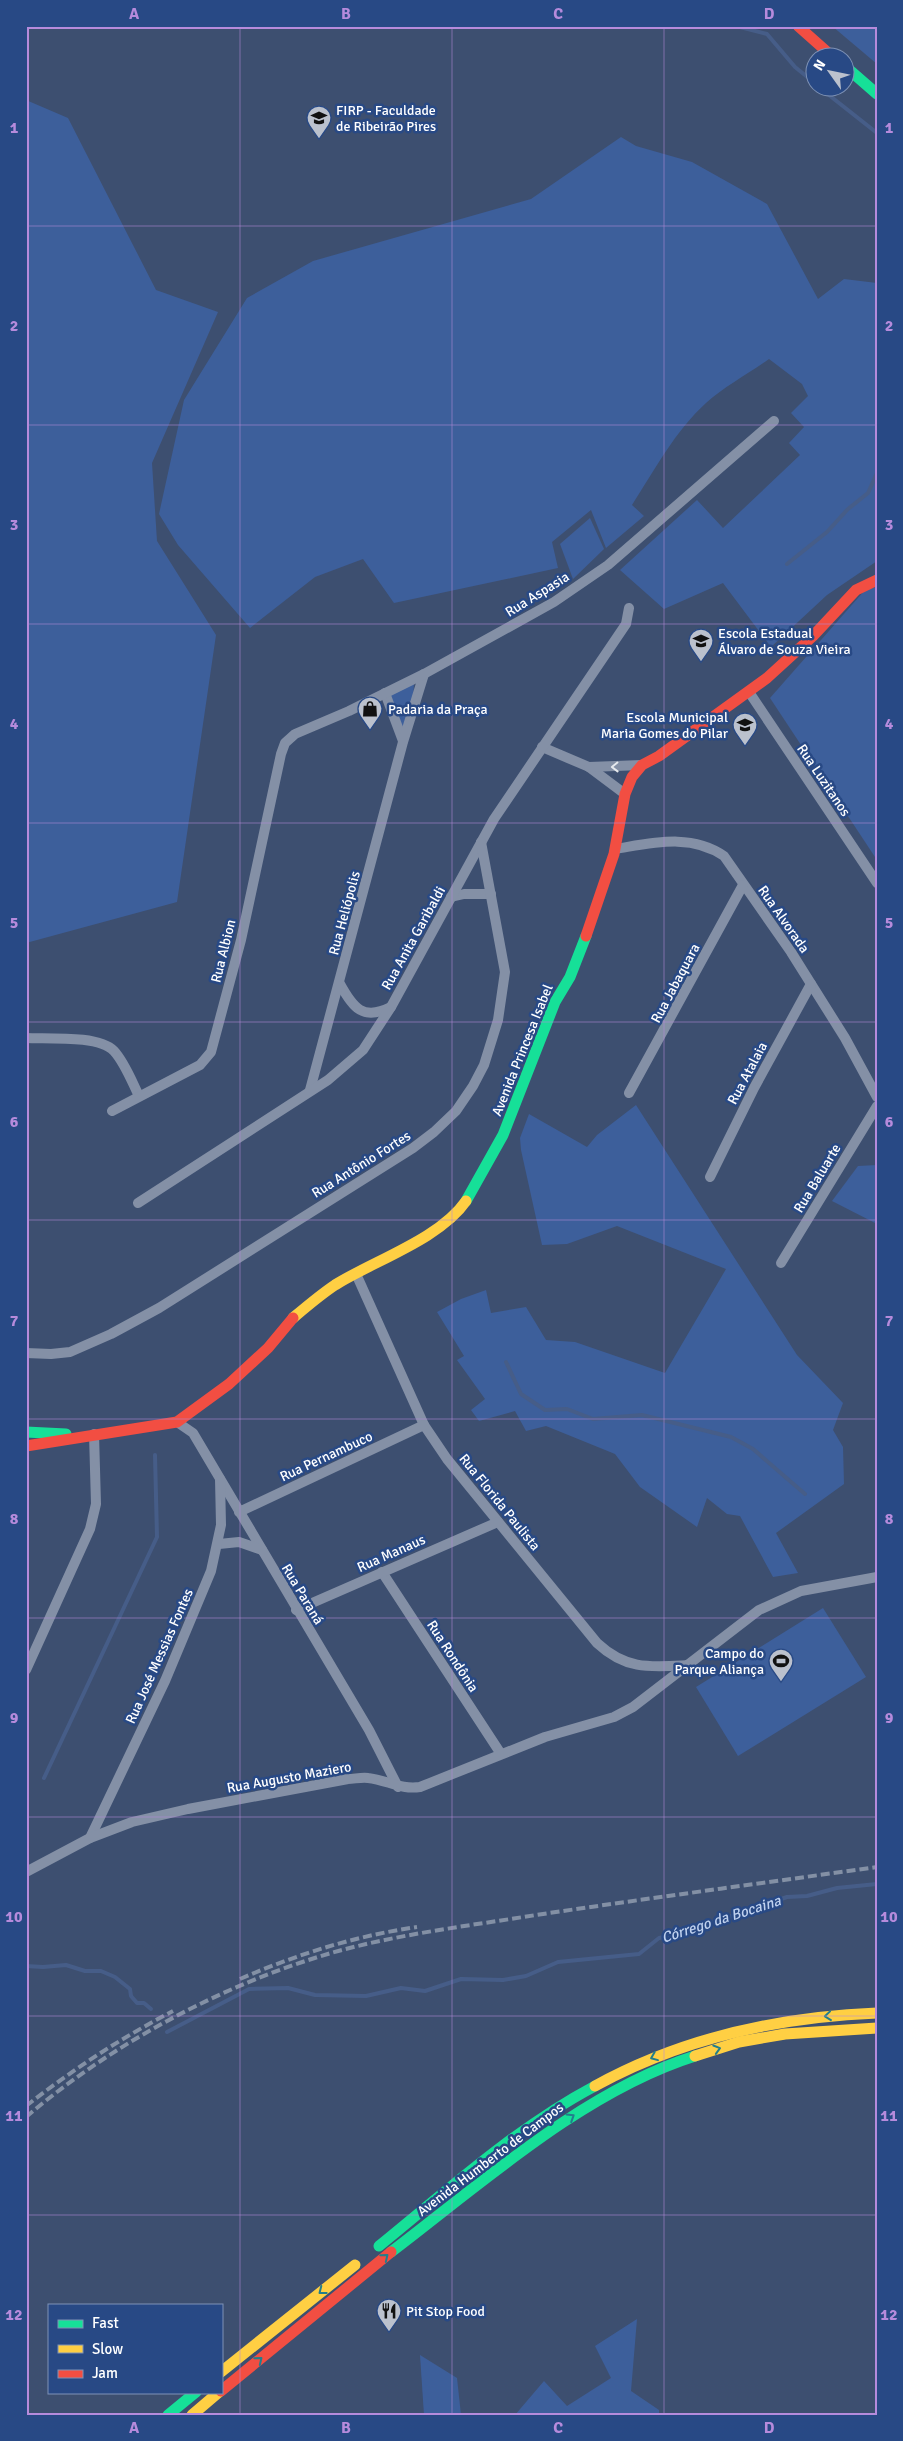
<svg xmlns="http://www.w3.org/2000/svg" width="903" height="2441" viewBox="0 0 903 2441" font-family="Signika,sans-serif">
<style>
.green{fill:#3d5f9b}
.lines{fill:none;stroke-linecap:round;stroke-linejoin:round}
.stream{stroke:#465d88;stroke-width:4}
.street{stroke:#8490a6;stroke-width:10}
.fast{stroke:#16e098;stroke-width:11}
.slow{stroke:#ffcf43;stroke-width:11}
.jam{stroke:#f24e42;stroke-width:11}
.rail{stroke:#8390a5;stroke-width:4;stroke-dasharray:9 4;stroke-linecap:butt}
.oneway{stroke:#e6e9ed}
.oneway2{stroke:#227e8c}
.grid{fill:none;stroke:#b68bdc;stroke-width:1;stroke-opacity:0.55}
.labels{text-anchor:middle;stroke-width:5;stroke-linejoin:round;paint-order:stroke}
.poi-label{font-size:14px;fill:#fff;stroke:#284985;text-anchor:start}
.street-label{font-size:14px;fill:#fff;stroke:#284985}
.water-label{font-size:15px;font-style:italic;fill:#bfd1ef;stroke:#284985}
.neatline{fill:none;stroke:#b68bdc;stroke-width:2}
.grid-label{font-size:16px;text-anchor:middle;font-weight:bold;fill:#b68bdc}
</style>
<rect width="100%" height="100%" fill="#3d4f70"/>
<!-- green -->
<g class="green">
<polygon points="832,26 877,26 877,64"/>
<polygon points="26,100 68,118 156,290 218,312 152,463 157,541 216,635 177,902 26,943"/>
<path d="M 621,137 L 636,146 L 692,162 L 767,204 L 818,299 L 844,279 L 877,283 L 877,561 L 827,595 L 771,647 L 723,583 L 664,609 L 620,570 L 697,500 L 723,528 L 800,455 L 789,443 L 804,427 L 791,413 L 808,396 L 802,384 L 769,359 C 748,374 725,386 706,403 C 675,431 654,471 632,505 L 644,516 L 606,548 L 591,510 L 552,542 L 558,568 L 394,603 L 363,559 L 315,577 L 250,628 L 178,545 L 159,514 L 184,400 L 247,298 L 313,261 L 531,199 Z"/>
<polygon points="590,518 604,549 573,579 560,544"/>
<polygon points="877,587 877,860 770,698 865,590"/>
<polygon points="414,681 413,705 402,731 390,694"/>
<polygon points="636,1105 797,1355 843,1403 833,1430 843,1447 844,1484 776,1533 798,1573 773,1577 740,1516 727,1514 707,1498 697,1527 640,1487 615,1454 546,1426 526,1431 515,1411 479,1421 471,1410 485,1399 457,1360 464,1356 437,1312 461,1299 486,1290 491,1313 526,1307 546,1340 575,1342 665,1373 726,1269 617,1226 567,1244 542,1245 521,1150 520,1138 529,1114 587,1147 597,1135"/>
<polygon points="877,1165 877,1224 832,1201 858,1166"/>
<polygon points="823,1608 866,1677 738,1756 696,1687"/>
<polygon points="637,2319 631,2391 659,2410 659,2415 515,2415 544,2381 567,2406 611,2378 595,2346"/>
<polygon points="420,2355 457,2378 461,2415 424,2415"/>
</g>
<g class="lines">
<!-- stream -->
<g class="stream">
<polyline points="736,26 767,34 795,67 816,84"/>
<polyline points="820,88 877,133"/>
<polyline points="787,564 827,532 848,509 868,493 877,473"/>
<polyline points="506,1362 521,1394 545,1410 567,1409 593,1419 642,1415 731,1437 753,1449 805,1494"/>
<polyline points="44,1778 157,1537 155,1455"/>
<polyline points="26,1966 43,1967 66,1965 85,1971 101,1971 115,1977 130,1989 131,1996 137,2003 144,2003 151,2009"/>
<polyline points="167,2032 249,1989 288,1988 315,1995 366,1996 401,1988 425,1991 461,1979 503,1980 526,1976 558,1962 639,1954 659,1938 674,1935 689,1927 714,1922 787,1897 807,1896 837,1888 877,1884"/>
</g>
<!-- street -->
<g class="street">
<polyline points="749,692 877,883"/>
<polyline points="385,693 403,741"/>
<polyline points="542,747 589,767 625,794"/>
<polyline points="589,767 642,765"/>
<path d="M 615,849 C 653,843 691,833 724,856 L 791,952 L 845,1038 L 877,1097"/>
<polyline points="451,897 464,894 491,894"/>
<path d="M 340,984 C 353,1008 363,1021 391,1007"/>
<path d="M 26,1038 C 48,1039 99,1035 114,1051 C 125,1063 132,1082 139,1096"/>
<polyline points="310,1090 403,742 424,674"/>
<polyline points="629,1093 743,885"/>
<polyline points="112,1111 200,1065 211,1052 241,940 281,754 285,743 295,734 349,711 424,674 554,602 608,565 774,421"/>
<polyline points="710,1177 754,1088 811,984"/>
<polyline points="138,1203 328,1080 363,1050 391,1007 494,819 626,624 629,608"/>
<polyline points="781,1263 877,1106"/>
<path d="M 357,1276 L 424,1425 L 447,1459 L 597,1643 C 627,1671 652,1667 690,1665"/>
<polyline points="26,1353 51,1354 70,1352 111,1334 159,1308 413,1148 434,1132 456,1111 473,1086 484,1065 498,1020 505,972 481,842"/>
<polyline points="177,1422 193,1433 369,1730 398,1787"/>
<polyline points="239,1512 424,1425"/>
<polyline points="219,1544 239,1542 262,1550"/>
<polyline points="382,1572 501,1754"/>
<polyline points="296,1610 498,1522"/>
<polyline points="26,1670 90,1529 96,1504 94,1434"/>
<polyline points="90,1838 165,1681 211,1571 221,1525 220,1479"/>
<path d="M 26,1872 L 90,1838 L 132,1822 L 188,1809 L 348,1779 C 354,1779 362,1777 368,1778 C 387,1780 401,1790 420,1787 L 545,1737 L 614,1717 L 633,1707 L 759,1610 L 801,1591 L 877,1577"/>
</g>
<!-- fast -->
<g class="fast">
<polyline points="846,67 877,94"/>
<polyline points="466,1201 503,1135 555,1002 570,977 586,936"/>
<polyline points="26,1432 66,1434"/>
<path d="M 379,2246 C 448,2190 516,2128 595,2086"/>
<path d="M 391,2252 C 482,2183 584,2091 695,2056"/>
<polyline points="168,2415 196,2392"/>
</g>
<!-- slow -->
<g class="slow">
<path d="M 293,1318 C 306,1307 320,1295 335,1285 C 373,1261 440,1239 466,1201"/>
<polyline points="695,2056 739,2042 785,2034 877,2028"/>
<path d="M 595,2086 C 682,2038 778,2017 877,2013"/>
<polyline points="221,2372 355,2265"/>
<polyline points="192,2415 219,2392"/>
</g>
<!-- jam -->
<g class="jam">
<polyline points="798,26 834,58"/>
<polyline points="586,936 614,854 625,794 632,777 642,765 659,756 767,678 813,636 856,590 877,580"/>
<polyline points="26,1446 177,1422 229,1384 268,1348 293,1318"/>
<polyline points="221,2391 391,2252"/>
</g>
<!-- rail -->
<g class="rail">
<path d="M 240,1979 C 298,1954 355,1936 417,1927"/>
<path d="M 26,2106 C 72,2070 121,2038 173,2011"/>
<path d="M 26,2117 C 113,2043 222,1985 331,1953 C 398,1934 468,1926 536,1915 C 650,1898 763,1883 877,1867"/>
</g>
</g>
<!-- one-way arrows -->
<defs><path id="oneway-chevron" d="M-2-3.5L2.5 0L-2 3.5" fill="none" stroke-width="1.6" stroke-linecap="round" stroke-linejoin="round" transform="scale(1.25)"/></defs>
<use class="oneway" href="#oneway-chevron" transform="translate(615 767) rotate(179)"/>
<g class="oneway2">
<use href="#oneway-chevron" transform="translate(828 2016) rotate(174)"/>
<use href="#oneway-chevron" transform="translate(717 2049) rotate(-17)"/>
<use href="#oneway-chevron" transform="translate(654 2057) rotate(158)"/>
<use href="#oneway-chevron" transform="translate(571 2117) rotate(-32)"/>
<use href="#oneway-chevron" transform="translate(385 2257) rotate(-39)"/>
<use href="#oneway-chevron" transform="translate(322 2291) rotate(142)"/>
<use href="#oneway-chevron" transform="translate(259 2360) rotate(-39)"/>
</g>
<!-- grid -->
<path class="grid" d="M 240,26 L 240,2415M 452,26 L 452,2415M 664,26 L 664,2415M 26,226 L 877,226M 26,425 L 877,425M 26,624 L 877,624M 26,823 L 877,823M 26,1022 L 877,1022M 26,1220 L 877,1220M 26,1419 L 877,1419M 26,1618 L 877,1618M 26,1817 L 877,1817M 26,2016 L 877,2016M 26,2215 L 877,2215"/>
<!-- icons -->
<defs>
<symbol id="university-pin" viewBox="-11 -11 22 30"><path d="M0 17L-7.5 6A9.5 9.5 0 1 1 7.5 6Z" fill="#bbc1cd" stroke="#284985"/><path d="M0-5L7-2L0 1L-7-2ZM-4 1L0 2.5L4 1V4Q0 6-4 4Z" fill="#111"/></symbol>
<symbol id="school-pin" viewBox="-11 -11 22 30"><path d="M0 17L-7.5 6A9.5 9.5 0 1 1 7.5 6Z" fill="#bbc1cd" stroke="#284985"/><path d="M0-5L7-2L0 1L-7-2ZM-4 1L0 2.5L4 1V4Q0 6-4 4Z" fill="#111"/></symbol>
<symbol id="shop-pin" viewBox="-11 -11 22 30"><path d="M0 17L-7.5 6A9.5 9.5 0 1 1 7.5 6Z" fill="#bbc1cd" stroke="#284985"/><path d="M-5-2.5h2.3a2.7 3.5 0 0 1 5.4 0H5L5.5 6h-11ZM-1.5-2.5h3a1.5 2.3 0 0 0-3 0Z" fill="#111"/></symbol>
<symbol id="stadium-pin" viewBox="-11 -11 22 30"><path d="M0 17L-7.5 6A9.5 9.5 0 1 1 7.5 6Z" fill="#bbc1cd" stroke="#284985"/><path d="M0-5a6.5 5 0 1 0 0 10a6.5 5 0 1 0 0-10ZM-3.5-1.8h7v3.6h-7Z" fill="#111"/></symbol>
<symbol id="restaurant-pin" viewBox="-11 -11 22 30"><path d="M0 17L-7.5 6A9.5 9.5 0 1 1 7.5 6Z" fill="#bbc1cd" stroke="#284985"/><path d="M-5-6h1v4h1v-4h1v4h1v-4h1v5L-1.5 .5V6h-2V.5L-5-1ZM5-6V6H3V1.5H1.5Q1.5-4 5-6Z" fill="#111"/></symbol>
</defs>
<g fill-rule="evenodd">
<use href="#university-pin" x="305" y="104" width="28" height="38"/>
<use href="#school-pin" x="687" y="627" width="28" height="38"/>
<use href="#shop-pin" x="356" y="695" width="28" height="38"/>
<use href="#school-pin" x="731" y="711" width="28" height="38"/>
<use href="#stadium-pin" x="767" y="1647" width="28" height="38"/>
<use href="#restaurant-pin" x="375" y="2297" width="28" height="38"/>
</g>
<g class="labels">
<!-- poi labels -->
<g class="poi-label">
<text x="336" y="115">FIRP - Faculdade<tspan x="336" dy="16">de Ribeirão Pires</tspan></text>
<text x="718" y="638">Escola Estadual<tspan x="718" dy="16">Álvaro de Souza Vieira</tspan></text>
<text x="388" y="714">Padaria da Praça</text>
<text x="728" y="722" text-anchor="end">Escola Municipal<tspan x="728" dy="16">Maria Gomes do Pilar</tspan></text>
<text x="764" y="1658" text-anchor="end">Campo do<tspan x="764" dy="16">Parque Aliança</tspan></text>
<text x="406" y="2316">Pit Stop Food</text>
</g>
<!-- street labels -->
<g class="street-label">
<text transform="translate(537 594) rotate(-32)" y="5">Rua Aspasia</text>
<text transform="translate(824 780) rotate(56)" y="5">Rua Luzitanos</text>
<text transform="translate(344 913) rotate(-75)" y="5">Rua Heliópolis</text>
<text transform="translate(784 919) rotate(55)" y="5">Rua Alvorada</text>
<text transform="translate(413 938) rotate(-61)" y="5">Rua Anita Garibaldi</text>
<text transform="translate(223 951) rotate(-76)" y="5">Rua Albion</text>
<text transform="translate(675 983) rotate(-62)" y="5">Rua Jabaquara</text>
<text transform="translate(522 1050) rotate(-68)" y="5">Avenida Princesa Isabel</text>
<text transform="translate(747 1073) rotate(-62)" y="5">Rua Atalaia</text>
<text transform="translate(361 1164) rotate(-32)" y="5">Rua Antônio Fortes</text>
<text transform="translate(817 1178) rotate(-59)" y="5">Rua Baluarte</text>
<text transform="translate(326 1456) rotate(-25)" y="5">Rua Pernambuco</text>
<text transform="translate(500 1502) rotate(51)" y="5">Rua Florida Paulista</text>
<text transform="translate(391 1553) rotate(-24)" y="5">Rua Manaus</text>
<text transform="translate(303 1594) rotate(59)" y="5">Rua Paraná</text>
<text transform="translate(159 1656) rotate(-66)" y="5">Rua José Messias Fontes</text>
<text transform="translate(453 1656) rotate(57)" y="5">Rua Rondônia</text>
<text transform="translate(289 1777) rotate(-10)" y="5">Rua Augusto Maziero</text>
<text transform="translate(490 2159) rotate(-37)" y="5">Avenida Humberto de Campos</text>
</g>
<!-- water labels -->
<g class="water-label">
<text transform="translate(721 1919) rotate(-18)" y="5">Córrego da Bocaina</text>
</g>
</g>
<!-- border -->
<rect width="903" height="2441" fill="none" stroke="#284985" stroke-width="55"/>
<!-- legend -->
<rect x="48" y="2304" width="175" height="90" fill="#284985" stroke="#7e92b6"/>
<rect x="58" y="2320" width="25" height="8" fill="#16e098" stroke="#7e92b6"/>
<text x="92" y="2328" font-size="15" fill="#ffffff">Fast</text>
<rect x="58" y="2345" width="25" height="8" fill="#ffcf43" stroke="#7e92b6"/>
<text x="92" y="2354" font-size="15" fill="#ffffff">Slow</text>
<rect x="58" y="2370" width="25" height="8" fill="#f24e42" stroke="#7e92b6"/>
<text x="92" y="2378" font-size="15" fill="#ffffff">Jam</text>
<!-- north arrow -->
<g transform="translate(830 72) rotate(303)"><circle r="24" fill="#284985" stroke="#7e92b6"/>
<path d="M0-4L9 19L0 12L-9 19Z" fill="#bbc1cd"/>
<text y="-8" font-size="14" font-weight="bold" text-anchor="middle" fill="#ffffff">N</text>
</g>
<rect x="28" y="28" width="848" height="2386" class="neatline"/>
<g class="grid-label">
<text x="134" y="19">A</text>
<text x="346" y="19">B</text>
<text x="558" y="19">C</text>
<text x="769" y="19">D</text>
<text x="14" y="133">1</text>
<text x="889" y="133">1</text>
<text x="14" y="331">2</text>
<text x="889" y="331">2</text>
<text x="14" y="530">3</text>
<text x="889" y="530">3</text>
<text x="14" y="729">4</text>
<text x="889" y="729">4</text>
<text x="14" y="928">5</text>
<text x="889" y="928">5</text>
<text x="14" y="1127">6</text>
<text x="889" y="1127">6</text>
<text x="14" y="1326">7</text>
<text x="889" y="1326">7</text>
<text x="14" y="1524">8</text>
<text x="889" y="1524">8</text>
<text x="14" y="1723">9</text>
<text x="889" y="1723">9</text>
<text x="14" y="1922">10</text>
<text x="889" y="1922">10</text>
<text x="14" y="2121">11</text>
<text x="889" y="2121">11</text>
<text x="14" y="2320">12</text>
<text x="889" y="2320">12</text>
<text x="134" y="2433">A</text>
<text x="346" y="2433">B</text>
<text x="558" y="2433">C</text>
<text x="769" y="2433">D</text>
</g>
</svg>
